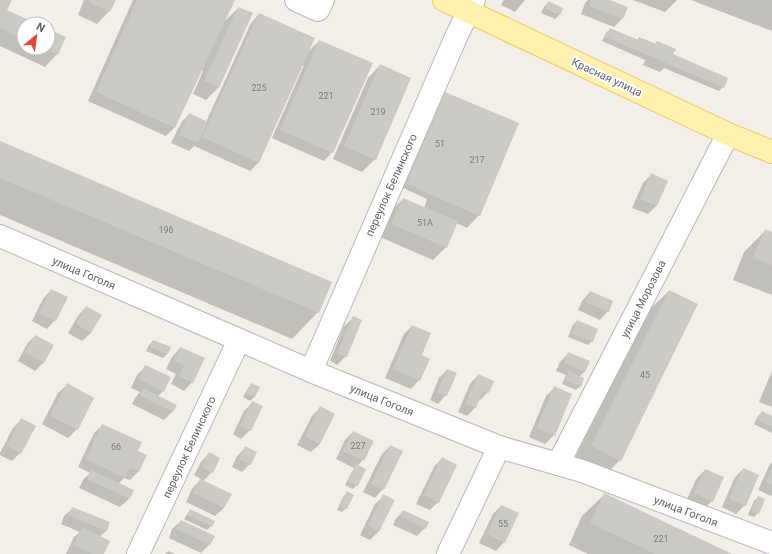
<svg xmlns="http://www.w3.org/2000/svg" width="772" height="554" viewBox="0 0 772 554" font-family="Roboto,sans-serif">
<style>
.shadow{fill:#0003}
.building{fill:#cccac5}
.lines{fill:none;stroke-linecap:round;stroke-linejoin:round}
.minor-casing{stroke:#b5b8bc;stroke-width:24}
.major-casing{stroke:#f2c960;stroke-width:24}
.minor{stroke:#fff;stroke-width:22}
.major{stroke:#fff2af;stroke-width:22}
.labels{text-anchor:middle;stroke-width:4;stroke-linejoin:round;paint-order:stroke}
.number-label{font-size:9px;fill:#7a7d7f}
.street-label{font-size:11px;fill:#5f6368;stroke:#fff}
</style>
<rect width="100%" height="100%" fill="#f1efe8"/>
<!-- shadow -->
<g class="shadow">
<polygon points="0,0 11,0 6,11 35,24 24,24 24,48 48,48 48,30 57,54 45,67 0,46"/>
<polygon points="84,0 114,0 109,11 97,24 78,15"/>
<polygon points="133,0 232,0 224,22 238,8 219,87 206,100 193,94 203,71 201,70 174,128 166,136 88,101"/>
<polygon points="504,0 525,0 515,12 501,5"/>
<polygon points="588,0 607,0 622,19 614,27 581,14 585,3"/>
<polygon points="633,0 677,0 665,12"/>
<polygon points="691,0 772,0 772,31"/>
<polygon points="548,3 562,8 559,15 555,19 541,13 544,7"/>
<polygon points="259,14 308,52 319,41 332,152 324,161 272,138 304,65 302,65 258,163 250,171 194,146 189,151 171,143 181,123 189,114 206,122 251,23"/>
<polygon points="610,29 637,40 639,38 655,44 657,42 672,55 723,87 719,91 664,68 660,72 643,65 645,60 602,41 606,33"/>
<polygon points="380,65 375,159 362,172 333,159 368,78"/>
<polygon points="445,93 479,215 467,228 456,223 446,247 433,260 380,237 391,211 403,199 424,208 427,199 403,188 441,97"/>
<polygon points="0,142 318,312 292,339 0,215"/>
<polygon points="651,175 667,181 656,206 648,214 632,208 643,183"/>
<polygon points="765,231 772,233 772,295 733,280 744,252"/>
<polygon points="51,290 55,320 47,329 32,321 43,299"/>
<polygon points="669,291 620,460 598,482 570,468 647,312"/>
<polygon points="590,292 608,311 600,320 578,310 582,301"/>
<polygon points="86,307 91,333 82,341 68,333 78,316"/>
<polygon points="353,318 346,356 337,365 330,361 344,326"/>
<polygon points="577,321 592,341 588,345 568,337 573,325"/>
<polygon points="412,326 421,356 419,380 411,389 385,378 404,334"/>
<polygon points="35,336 53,346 43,363 35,371 18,361 27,344"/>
<polygon points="153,341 169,348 167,354 163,358 146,351 149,345"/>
<polygon points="180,348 192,382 184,391 171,384 176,374 166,369 172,357"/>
<polygon points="569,353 585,371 579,377 580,386 576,390 562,384 566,375 556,371 560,362"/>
<polygon points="146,366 163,391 157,397 175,405 172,412 164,420 132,404 135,398 140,392 131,388 137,375"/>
<polygon points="447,370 446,395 438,404 430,400 439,378"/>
<polygon points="772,371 772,407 759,402"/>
<polygon points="478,375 488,392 479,401 478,400 475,408 467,416 458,412 470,384"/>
<polygon points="252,384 258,387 254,397 250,401 243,397 248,388"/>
<polygon points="67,385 77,429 68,438 42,424 58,393"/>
<polygon points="555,387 554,435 545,444 529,437 546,396"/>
<polygon points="252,403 250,430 241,439 233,434 244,411"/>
<polygon points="320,408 320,444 311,452 297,445 312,416"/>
<polygon points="762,412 772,417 772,433 754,424 758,416"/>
<polygon points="21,420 20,453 12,461 0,455 0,453 13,428"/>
<polygon points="103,425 137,451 146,456 138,472 130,480 124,478 118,484 132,491 129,499 120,507 79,488 83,480 90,473 78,467 94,433"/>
<polygon points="353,432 363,460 357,466 357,485 353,489 345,485 354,468 336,459 345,440"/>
<polygon points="390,446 383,489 375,498 363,492 382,454"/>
<polygon points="246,447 250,464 242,472 232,467 237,456"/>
<polygon points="209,453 212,472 203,481 224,508 215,516 186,502 192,489 201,479 194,475 201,462"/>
<polygon points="442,458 438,502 430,510 416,504 434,467"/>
<polygon points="772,462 772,495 771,496 758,490 770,464"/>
<polygon points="743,469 745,505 736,514 722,507 735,477"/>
<polygon points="705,470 712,501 703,509 686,501 697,478"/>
<polygon points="347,493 346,508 342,512 337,510 343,497"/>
<polygon points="604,495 730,554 588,554 569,545 582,516"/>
<polygon points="384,496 379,531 370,540 360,535 375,504"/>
<polygon points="758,497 758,513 754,517 748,515 754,501"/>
<polygon points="501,506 504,542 496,551 479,543 493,514"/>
<polygon points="73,508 109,523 106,531 99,537 103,554 66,554 74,537 80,532 61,524 64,516"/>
<polygon points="190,510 211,526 207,530 184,519"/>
<polygon points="403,511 425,528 417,536 393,525 395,520"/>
<polygon points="181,521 213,536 209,545 201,553 169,538 172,529"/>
<polygon points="168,551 175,554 165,554"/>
</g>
<!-- building -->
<g class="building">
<polygon points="0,0 12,0 7,10 37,24 24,24 24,39 0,28"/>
<polygon points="90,0 116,0 110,12 89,2"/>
<polygon points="137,0 235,0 175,128 96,92"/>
<polygon points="591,0 610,0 628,7 623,19 589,6"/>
<polygon points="548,1 563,8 560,15 545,9"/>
<polygon points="238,7 253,13 219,88 204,81"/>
<polygon points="259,13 315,38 259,163 202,137"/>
<polygon points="610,28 638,40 639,37 656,44 657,41 676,49 673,54 728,78 724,88 605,37"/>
<polygon points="48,29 66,37 58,55 43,48 48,48"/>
<polygon points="319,40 373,63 333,153 280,130"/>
<polygon points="380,64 411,78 376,160 344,146"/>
<polygon points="445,92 519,123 480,216 406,184"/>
<polygon points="189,113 208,122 198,143 179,135"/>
<polygon points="0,141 332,282 319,313 0,178"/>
<polygon points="651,173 668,181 657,206 640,199"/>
<polygon points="403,198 458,221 447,248 391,224"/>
<polygon points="765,229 772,232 772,265 753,258"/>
<polygon points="51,289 68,297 56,321 39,313"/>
<polygon points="669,290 698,304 621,461 591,446"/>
<polygon points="590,291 613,301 609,312 585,302"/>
<polygon points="86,306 102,315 91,333 76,324"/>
<polygon points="353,316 362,320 347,357 337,353"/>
<polygon points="577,320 598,329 593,342 572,333"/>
<polygon points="412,325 431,333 422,355 430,359 420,381 393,369"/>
<polygon points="35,335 54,345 44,363 25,353"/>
<polygon points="153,340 171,347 168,354 150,347"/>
<polygon points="180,347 205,358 193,383 179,376 184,365 174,361"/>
<polygon points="568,352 590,361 585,372 564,363"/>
<polygon points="145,365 171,377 164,392 139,379"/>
<polygon points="447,369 457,373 447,396 437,392"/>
<polygon points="569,371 584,378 581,387 565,380"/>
<polygon points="478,374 494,381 489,393 483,391 476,408 465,404"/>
<polygon points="67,383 94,398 78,430 50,416"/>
<polygon points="251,383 260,387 255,397 246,393"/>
<polygon points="554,386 572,394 555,436 537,428"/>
<polygon points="143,388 177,405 173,412 140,396"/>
<polygon points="252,401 263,406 251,431 240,426"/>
<polygon points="320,406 335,414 320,444 305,437"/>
<polygon points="762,411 772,416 772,427 757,420"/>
<polygon points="21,418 36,426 21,454 7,446"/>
<polygon points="102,424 142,442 138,451 147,455 139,472 130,468 125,478 86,459"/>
<polygon points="353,431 374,441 364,461 343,451"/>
<polygon points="390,445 403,451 384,490 371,484"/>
<polygon points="245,446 257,452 251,465 239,459"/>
<polygon points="209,452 220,458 213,473 202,467"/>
<polygon points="442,457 457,465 439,503 424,495"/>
<polygon points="356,464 366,469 358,486 348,481"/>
<polygon points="743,468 759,475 746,506 729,499"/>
<polygon points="772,468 772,485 766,482"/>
<polygon points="705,469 724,477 713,502 694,493"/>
<polygon points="91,470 134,490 130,499 87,479"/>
<polygon points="200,479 232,494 224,508 193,493"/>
<polygon points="347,491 354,495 347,509 340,506"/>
<polygon points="604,493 732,554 655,554 590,523"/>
<polygon points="383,494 395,500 379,532 368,526"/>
<polygon points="758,496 765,499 759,514 751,511"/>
<polygon points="501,505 519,513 505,543 487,534"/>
<polygon points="72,507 110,522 107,531 69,516"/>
<polygon points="190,509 215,521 212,527 187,515"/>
<polygon points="403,510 429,522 426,529 400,516"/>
<polygon points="181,520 215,536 210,545 176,529"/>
<polygon points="82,527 110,541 104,554 92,554 74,545"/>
</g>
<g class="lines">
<defs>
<g id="minor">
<polyline points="296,0 318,10 323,0"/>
<polyline points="0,236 311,371 499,447 582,471 772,543"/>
<polyline points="311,371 456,37 474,0"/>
<polyline points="558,464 728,134"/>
<polyline points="138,554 239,340"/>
<polyline points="448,554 499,447"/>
</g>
<polyline id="major" points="444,0 728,134 772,152"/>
</defs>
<!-- minor casing -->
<use href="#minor" class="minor-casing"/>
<!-- major casing -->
<use href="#major" class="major-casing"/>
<!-- minor -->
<use href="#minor" class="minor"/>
<!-- major -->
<use href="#major" class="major"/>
</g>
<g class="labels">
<!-- number labels -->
<g class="number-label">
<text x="259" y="91">225</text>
<text x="326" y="99">221</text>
<text x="378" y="115">219</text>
<text x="440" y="147">51</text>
<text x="477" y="163">217</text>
<text x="425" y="226">51А</text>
<text x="166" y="233">196</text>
<text x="645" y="378">45</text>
<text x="358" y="449">227</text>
<text x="116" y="450">66</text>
<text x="503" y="527">55</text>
<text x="661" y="542">221</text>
</g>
<!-- street labels -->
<g class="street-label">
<text transform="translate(607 77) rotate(25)" y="4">Красная улица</text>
<text transform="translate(391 185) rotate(-66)" y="4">переулок Белинского</text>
<text transform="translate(84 273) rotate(23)" y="4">улица Гоголя</text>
<text transform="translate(643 299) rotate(-63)" y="4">улица Морозова</text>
<text transform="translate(382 400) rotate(22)" y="4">улица Гоголя</text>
<text transform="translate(189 447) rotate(-65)" y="4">переулок Белинского</text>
<text transform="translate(686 511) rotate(21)" y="4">улица Гоголя</text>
</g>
</g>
<!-- north arrow -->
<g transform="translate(36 36) rotate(29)"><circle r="19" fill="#ffffff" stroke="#bfc1c3"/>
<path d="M0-3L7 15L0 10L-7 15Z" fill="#ea4335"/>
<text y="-6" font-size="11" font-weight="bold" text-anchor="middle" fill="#5f6368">N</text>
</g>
</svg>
